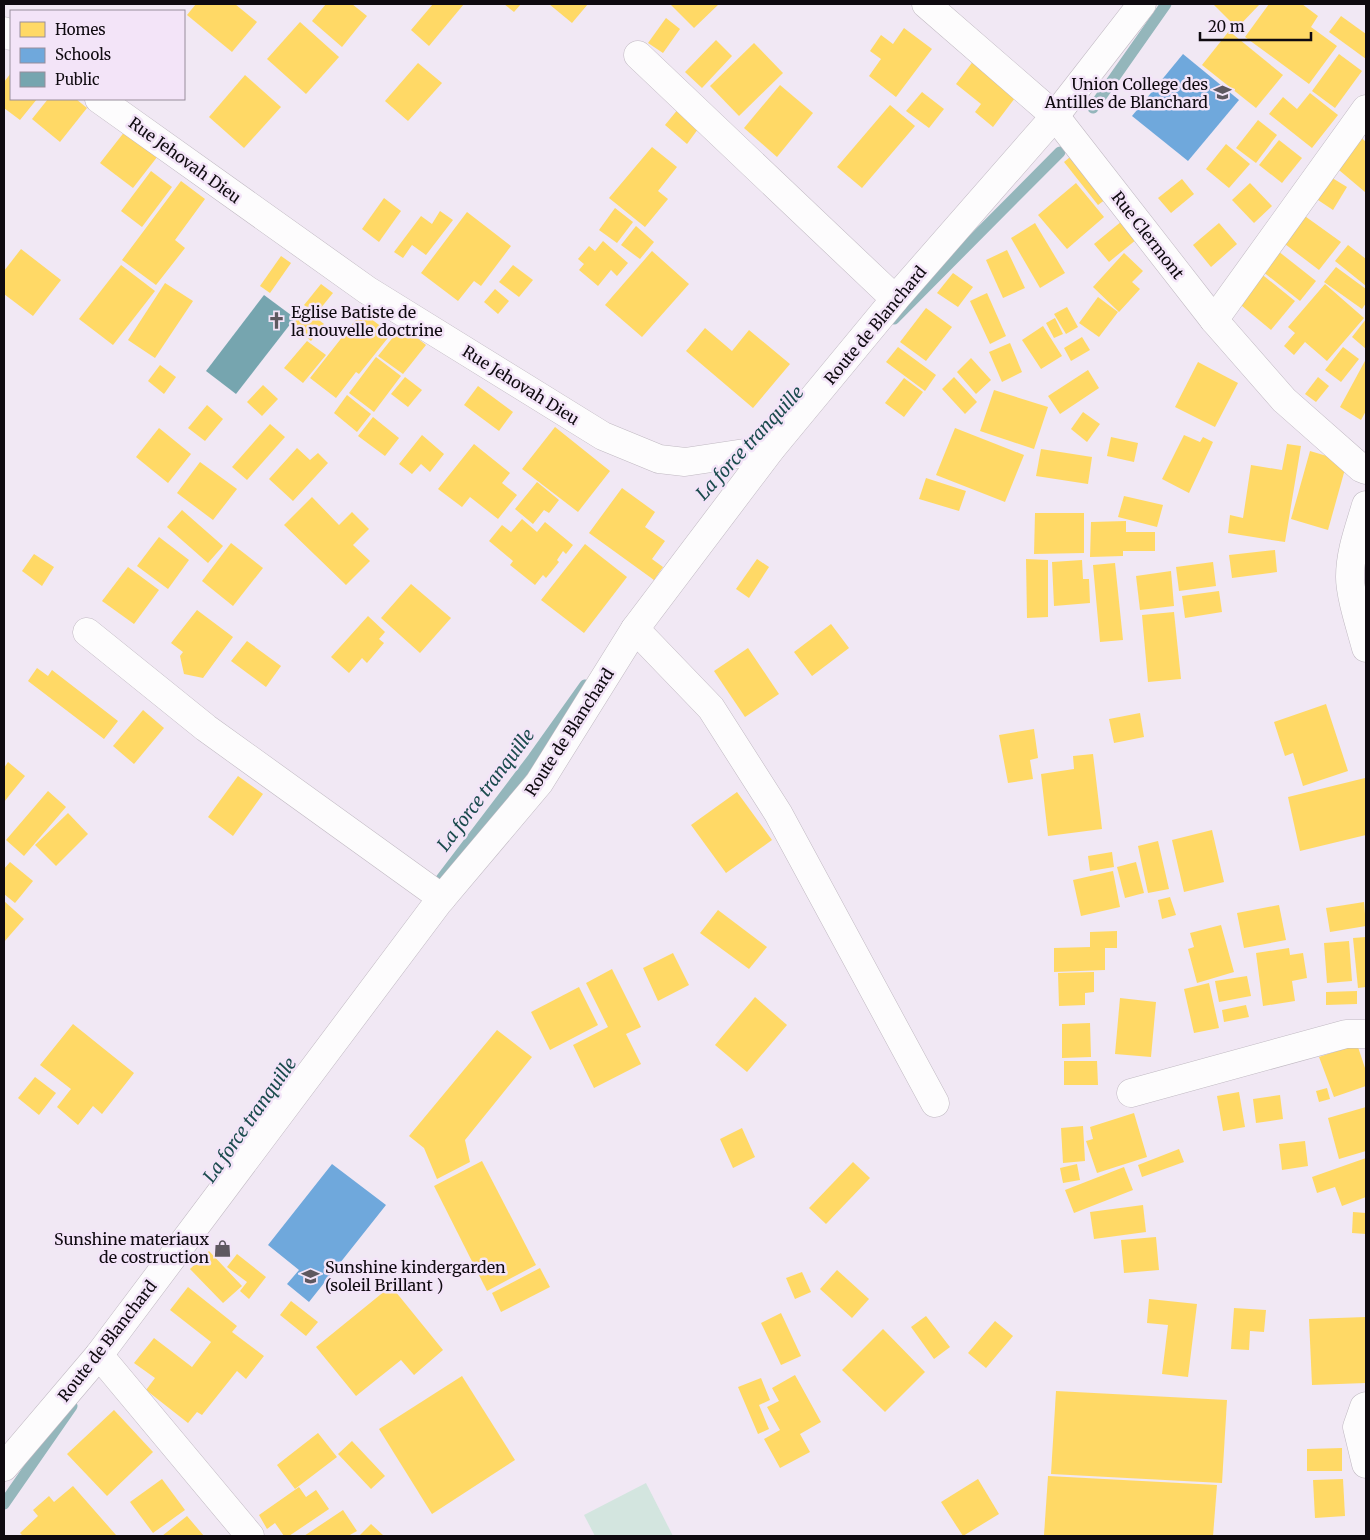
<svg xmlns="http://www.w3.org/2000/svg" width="1370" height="1540" viewBox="0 0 1370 1540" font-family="Merriweather,serif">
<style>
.green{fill:#d3e5df}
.homes{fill:#ffd966}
.schools{fill:#6fa8dc}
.public{fill:#76a5af}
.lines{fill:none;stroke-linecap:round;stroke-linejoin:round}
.stream{stroke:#94b6bb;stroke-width:11}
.street-casing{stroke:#c0b9c2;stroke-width:29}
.secondary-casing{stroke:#c0b9c2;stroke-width:29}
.street{stroke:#fdfcfd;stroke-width:28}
.secondary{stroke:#fdfcfd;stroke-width:28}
.labels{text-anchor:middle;stroke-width:5;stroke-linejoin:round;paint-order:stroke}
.poi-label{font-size:16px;fill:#0f0a10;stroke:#f3e4f8;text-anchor:end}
.street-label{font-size:16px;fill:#0f0a10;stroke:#f3e4f8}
.water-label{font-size:18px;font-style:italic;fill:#1a4a4d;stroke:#f3e4f8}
</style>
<rect width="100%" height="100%" fill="#f1e8f4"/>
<!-- green -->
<polygon class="green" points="646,1483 673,1536 595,1536 584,1515"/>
<!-- homes -->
<g class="homes">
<polygon points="196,4 235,4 257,22 232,52 187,15"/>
<polygon points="326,4 352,4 367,16 342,47 312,21"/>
<polygon points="433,4 464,4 429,46 411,30"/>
<polygon points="504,4 521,4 514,12"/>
<polygon points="549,4 588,4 572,23"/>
<polygon points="672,4 719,4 694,28 671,5"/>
<polygon points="1213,4 1258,4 1259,5 1237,28"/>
<polygon points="1269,4 1302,4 1318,16 1311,27 1337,46 1309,84 1245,37"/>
<polygon points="1341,16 1366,34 1366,59 1329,32"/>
<polygon points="666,18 680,29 663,53 648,43"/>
<polygon points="300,22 339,57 306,94 267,59"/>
<polygon points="904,28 932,49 896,97 869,76 881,59 870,51 881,35 893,44"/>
<polygon points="1229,31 1283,75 1256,108 1202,65"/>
<polygon points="716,40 732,56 702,88 685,72"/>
<polygon points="754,43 783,73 739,116 710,86"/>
<polygon points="1339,54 1362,71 1335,108 1312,91"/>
<polygon points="977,56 1021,90 993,127 975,112 981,104 956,84"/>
<polygon points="418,63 442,83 408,121 385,101"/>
<polygon points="11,73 11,99 37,99 20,120 4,108 4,82"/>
<polygon points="245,75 281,107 244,148 209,117"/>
<polygon points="780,85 813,113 777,157 744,128"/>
<polygon points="922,92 944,109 929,128 906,111"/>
<polygon points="1310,93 1338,115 1312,148 1269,114 1283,97 1297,109"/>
<polygon points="48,99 76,99 87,108 60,142 32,119"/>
<polygon points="890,105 915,126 862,188 837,167"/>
<polygon points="679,108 701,125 687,144 665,125"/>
<polygon points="1258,120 1277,135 1256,163 1236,148"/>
<polygon points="129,126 161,152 133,188 100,163"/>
<polygon points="1357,134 1366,142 1365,192 1333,165"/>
<polygon points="1279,140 1302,158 1282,183 1259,165"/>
<polygon points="1226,144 1250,164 1229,188 1206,169"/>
<polygon points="652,147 677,167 658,191 668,199 645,227 609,198"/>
<polygon points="1075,153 1110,196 1098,205 1064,162"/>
<polygon points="151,171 172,187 142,227 121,211"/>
<polygon points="1329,176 1347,187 1333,210 1315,198"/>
<polygon points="1182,179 1194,194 1171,213 1158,198"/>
<polygon points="181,181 205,199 175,240 185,248 156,285 122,260"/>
<polygon points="1076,183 1104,217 1067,249 1038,215"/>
<polygon points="1250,183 1272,206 1254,223 1232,200"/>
<polygon points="384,198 401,211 379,242 362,229"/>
<polygon points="615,208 633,222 617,243 599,230"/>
<polygon points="440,211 453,220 426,255 412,245 403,258 394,252 421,216 432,224"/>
<polygon points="467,212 511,246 481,286 474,281 458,301 421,273"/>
<polygon points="1302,214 1341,242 1319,270 1281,241"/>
<polygon points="1122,221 1137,239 1109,262 1094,244"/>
<polygon points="1035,223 1065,273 1040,288 1011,238"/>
<polygon points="1219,223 1237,244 1211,267 1193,245"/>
<polygon points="636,226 654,242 640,259 621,245"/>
<polygon points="603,241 628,263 617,276 611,270 598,286 579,270 584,264 578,259 589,246 595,251"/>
<polygon points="1348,245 1366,259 1366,286 1335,261"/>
<polygon points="21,249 61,280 33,316 4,294 4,271"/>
<polygon points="1007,250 1025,288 1003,298 986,260"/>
<polygon points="652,251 689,284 642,337 605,305"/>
<polygon points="1278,251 1316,281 1300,301 1262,271"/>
<polygon points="1124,253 1143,271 1132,282 1140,289 1119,312 1093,287"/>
<polygon points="281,256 291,263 270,293 260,286"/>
<polygon points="121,265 155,291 113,345 79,319"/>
<polygon points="513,265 533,280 519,297 499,282"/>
<polygon points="1336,267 1366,289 1366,303 1362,309 1324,282"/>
<polygon points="1259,272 1295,301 1271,330 1236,301"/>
<polygon points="953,273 973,287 958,307 937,293"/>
<polygon points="165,283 193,301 155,358 128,340"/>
<polygon points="321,284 333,293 316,314 304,305"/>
<polygon points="1325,284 1364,318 1327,361 1305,342 1294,355 1284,346 1295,333 1288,327"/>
<polygon points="495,289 509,301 498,314 484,302"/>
<polygon points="987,293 1006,336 990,344 970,301"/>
<polygon points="1098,297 1118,312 1099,337 1079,323"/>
<polygon points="1067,307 1078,327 1066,334 1054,314"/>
<polygon points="926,308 952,327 926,361 900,342"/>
<polygon points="305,309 324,324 311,341 292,325"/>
<polygon points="362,312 391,334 359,374 356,372 336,398 310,378"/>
<polygon points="1055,318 1063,334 1054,338 1046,323"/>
<polygon points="1366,319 1366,349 1352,337"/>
<polygon points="402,326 426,345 403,374 378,356"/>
<polygon points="1043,326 1062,356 1041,369 1022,340"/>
<polygon points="705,328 732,351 749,330 790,364 753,408 686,351"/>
<polygon points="1082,337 1090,350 1071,361 1064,348"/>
<polygon points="307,341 326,355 303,383 284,368"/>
<polygon points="1010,343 1022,372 1002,382 989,352"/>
<polygon points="898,347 936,375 925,391 886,362"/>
<polygon points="1343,347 1359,359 1341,382 1325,370"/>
<polygon points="376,357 401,376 374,412 349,393"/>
<polygon points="971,358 991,380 976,394 957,372"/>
<polygon points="1366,359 1366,411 1361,420 1340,407"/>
<polygon points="1198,362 1238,383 1215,427 1175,407"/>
<polygon points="160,365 176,377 164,394 148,381"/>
<polygon points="1088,370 1099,388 1060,414 1048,396"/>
<polygon points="405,377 422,390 408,407 391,394"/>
<polygon points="954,377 977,402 965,414 942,389"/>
<polygon points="1318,377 1329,386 1316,402 1305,394"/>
<polygon points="904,378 923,392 904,417 885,403"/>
<polygon points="263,385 278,399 262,416 247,402"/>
<polygon points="478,386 513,412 499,431 464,405"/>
<polygon points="994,390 1048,407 1034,449 980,431"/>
<polygon points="347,395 371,414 357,432 334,413"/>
<polygon points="207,405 223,419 205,441 188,428"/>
<polygon points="1083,412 1100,424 1087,442 1071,429"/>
<polygon points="373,417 399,438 385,456 358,436"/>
<polygon points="270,424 285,437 247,480 232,467"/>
<polygon points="555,427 610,471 578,512 522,469"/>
<polygon points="159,428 191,454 168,483 136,457"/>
<polygon points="955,428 1024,455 1005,502 936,475"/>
<polygon points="422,435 444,454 430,472 421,464 412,474 399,464"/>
<polygon points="1184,435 1200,442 1203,437 1213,442 1189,493 1162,479"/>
<polygon points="1111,437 1138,443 1134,462 1107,456"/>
<polygon points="474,444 510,473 502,483 517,495 498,519 470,497 462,507 438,489"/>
<polygon points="1287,444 1301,446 1285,542 1228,533 1230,515 1243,518 1251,465 1282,470"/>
<polygon points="297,448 310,460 318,453 328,463 293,501 269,479"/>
<polygon points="1041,449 1092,457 1088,484 1036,476"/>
<polygon points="1310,451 1347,462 1328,530 1291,519"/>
<polygon points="200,462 237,489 213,520 177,493"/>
<polygon points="926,478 966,491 959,511 919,499"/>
<polygon points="537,482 559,500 549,513 544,510 533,524 515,509"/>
<polygon points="622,488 655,512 645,527 665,541 652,559 663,567 654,580 589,533"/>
<polygon points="1124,496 1163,505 1157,527 1118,517"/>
<polygon points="312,497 339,525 352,512 369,529 353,545 370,561 346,585 284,525"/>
<polygon points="182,510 223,546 208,563 167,527"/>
<polygon points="1035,513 1084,513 1084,553 1034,554"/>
<polygon points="522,519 537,532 545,522 573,545 566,554 563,551 557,560 559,562 546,578 543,575 535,585 510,565 513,561 489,541 502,525 511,532"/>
<polygon points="1126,521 1126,532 1155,532 1155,551 1123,551 1123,556 1090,557 1091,522"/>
<polygon points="159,537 189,560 168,589 137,566"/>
<polygon points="231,543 263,568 233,606 202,581"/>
<polygon points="585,544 627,577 584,633 541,600"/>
<polygon points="1275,550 1277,572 1232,578 1229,555"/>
<polygon points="34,554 54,567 42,586 22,571"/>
<polygon points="757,559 769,567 749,598 736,589"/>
<polygon points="1026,559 1048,560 1048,617 1027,618"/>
<polygon points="1082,560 1083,579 1089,579 1090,603 1054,606 1052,562"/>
<polygon points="1213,562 1216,586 1179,591 1176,567"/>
<polygon points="1115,563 1123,640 1100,642 1093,565"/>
<polygon points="128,567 159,590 134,624 102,601"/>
<polygon points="1171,571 1174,606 1140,610 1136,576"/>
<polygon points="411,584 451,618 420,653 381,618"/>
<polygon points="1219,591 1222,612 1185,618 1182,596"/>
<polygon points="197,610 233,637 203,678 184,674 180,656 183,652 171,643"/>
<polygon points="1174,612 1181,679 1148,682 1142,615"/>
<polygon points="368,616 385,632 379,639 384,643 367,663 362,658 349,673 331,657"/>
<polygon points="831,624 849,648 812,676 794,652"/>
<polygon points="247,641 281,666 266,687 231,661"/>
<polygon points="748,648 779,694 745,717 714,671"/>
<polygon points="37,668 48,676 52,670 118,721 104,739 28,681"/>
<polygon points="1326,704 1348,771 1303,786 1293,753 1285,756 1274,722"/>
<polygon points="143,710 164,728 134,764 113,746"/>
<polygon points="1140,713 1144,737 1114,743 1109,719"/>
<polygon points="1034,729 1038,758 1030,760 1033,779 1008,783 999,735"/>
<polygon points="1093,754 1102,829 1048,836 1041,774 1074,769 1073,756"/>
<polygon points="8,762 25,776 4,802 4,768"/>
<polygon points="238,776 263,794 233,836 208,817"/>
<polygon points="1365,778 1366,785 1366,835 1300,851 1288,797"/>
<polygon points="48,791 66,807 24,856 6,840"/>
<polygon points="737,792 772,840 726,873 691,825"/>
<polygon points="68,813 88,834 56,866 35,845"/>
<polygon points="1212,830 1224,882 1184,892 1172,840"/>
<polygon points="1158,841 1169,889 1148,893 1138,846"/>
<polygon points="1112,852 1114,867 1090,871 1088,856"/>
<polygon points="10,862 33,881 15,903 4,894 4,869"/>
<polygon points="1136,862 1144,893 1125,898 1117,867"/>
<polygon points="1113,871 1120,907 1081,916 1073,880"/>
<polygon points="1170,897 1176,915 1162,919 1158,900"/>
<polygon points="4,901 24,919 4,942"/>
<polygon points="1364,902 1366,926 1330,932 1326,908"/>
<polygon points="1279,905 1286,940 1244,948 1237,913"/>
<polygon points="718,910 767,947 749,969 700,933"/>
<polygon points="1221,925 1234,972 1197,983 1188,949 1194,947 1190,933"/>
<polygon points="1117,931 1117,948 1105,948 1105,970 1054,972 1054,948 1090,947 1090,932"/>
<polygon points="1366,937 1366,987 1358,988 1353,938"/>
<polygon points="1349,941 1352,981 1327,983 1324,943"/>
<polygon points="1289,948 1290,955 1303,953 1307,978 1292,981 1295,1001 1263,1006 1256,953"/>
<polygon points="673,953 689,985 658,1001 643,968"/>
<polygon points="612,969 641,1027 626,1034 641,1064 594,1088 573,1045 608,1027 586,983"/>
<polygon points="1094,972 1094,992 1085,993 1085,1005 1059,1006 1058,973"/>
<polygon points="1247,976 1251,996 1219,1002 1215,981"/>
<polygon points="1209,983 1219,1028 1194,1033 1184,989"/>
<polygon points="579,987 598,1025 550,1050 531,1012"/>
<polygon points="1357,991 1357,1004 1326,1005 1326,992"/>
<polygon points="755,997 787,1025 747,1072 715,1045"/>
<polygon points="1120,998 1156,1002 1151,1057 1115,1054"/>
<polygon points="1246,1005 1249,1017 1224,1022 1222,1010"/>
<polygon points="1090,1023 1091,1057 1062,1058 1062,1024"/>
<polygon points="73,1024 134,1073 102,1114 93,1106 78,1125 57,1107 71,1089 40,1065"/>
<polygon points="497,1030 532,1057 465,1140 470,1162 437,1179 424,1148 409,1136"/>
<polygon points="1357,1044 1366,1071 1366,1086 1334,1097 1319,1057"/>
<polygon points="1064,1061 1097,1061 1098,1085 1064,1085"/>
<polygon points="35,1077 56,1093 39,1115 18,1098"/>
<polygon points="1327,1088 1330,1099 1319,1102 1316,1091"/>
<polygon points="1239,1092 1245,1127 1223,1131 1217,1096"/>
<polygon points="1280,1095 1283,1119 1256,1123 1253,1099"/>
<polygon points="1366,1107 1366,1151 1339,1159 1328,1118"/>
<polygon points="1134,1113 1147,1157 1097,1173 1086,1141 1093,1139 1090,1127"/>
<polygon points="1083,1126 1085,1161 1063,1163 1061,1128"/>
<polygon points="742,1128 755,1157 733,1168 720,1139"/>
<polygon points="1305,1141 1308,1166 1282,1170 1279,1144"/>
<polygon points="1179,1149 1184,1162 1142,1177 1138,1165"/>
<polygon points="1366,1158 1366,1197 1342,1206 1335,1187 1317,1193 1312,1177"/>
<polygon points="482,1161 536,1265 487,1291 434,1186"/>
<polygon points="853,1162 870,1178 826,1224 809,1208"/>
<polygon points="1077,1164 1080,1180 1063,1183 1060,1168"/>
<polygon points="1124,1167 1133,1190 1074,1213 1065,1190"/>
<polygon points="1143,1205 1146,1232 1094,1239 1090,1212"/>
<polygon points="1353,1212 1366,1213 1366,1234 1352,1233"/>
<polygon points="1156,1237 1159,1270 1124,1273 1121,1240"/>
<polygon points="209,1251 242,1286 223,1303 190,1269"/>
<polygon points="237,1254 266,1277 249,1299 240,1291 247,1282 227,1267"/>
<polygon points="540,1268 550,1287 501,1312 492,1293"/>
<polygon points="837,1270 869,1299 852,1318 820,1289"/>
<polygon points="802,1272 811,1292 795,1299 786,1278"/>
<polygon points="391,1286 443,1350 414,1375 401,1360 356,1396 316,1347"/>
<polygon points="188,1287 237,1326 232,1332 264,1356 246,1379 237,1371 202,1415 197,1412 188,1423 146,1390 155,1378 134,1363 154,1338 192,1367 211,1342 170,1310"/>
<polygon points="1149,1299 1197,1304 1188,1377 1162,1374 1168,1325 1147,1323"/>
<polygon points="291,1301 318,1322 306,1336 280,1315"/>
<polygon points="1234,1308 1266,1310 1264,1332 1250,1331 1249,1350 1231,1349"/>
<polygon points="781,1313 801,1356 781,1365 761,1323"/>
<polygon points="926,1316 950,1347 934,1359 911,1327"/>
<polygon points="1366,1317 1366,1383 1312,1385 1309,1319"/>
<polygon points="995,1321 1013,1336 986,1368 968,1353"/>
<polygon points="883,1329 925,1372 885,1412 842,1370"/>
<polygon points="795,1375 821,1422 800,1434 810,1452 780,1468 764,1439 780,1430 767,1407 779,1401 772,1388"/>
<polygon points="462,1376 515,1460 432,1514 379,1429"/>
<polygon points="761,1378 770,1400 759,1405 769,1429 758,1434 738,1387"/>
<polygon points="1056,1391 1227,1400 1222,1483 1051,1474"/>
<polygon points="114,1410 153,1452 107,1496 67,1454"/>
<polygon points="318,1433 337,1457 295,1489 277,1465"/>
<polygon points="352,1441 385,1476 371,1489 338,1454"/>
<polygon points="1342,1448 1342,1471 1307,1471 1307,1449"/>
<polygon points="1048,1476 1217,1485 1213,1536 1044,1535"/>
<polygon points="162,1479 185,1510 153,1533 130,1502"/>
<polygon points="978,1479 999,1514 963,1536 941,1502"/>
<polygon points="1343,1479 1345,1516 1315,1518 1313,1480"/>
<polygon points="73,1486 116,1535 23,1536 20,1533 38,1516 33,1510 49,1496 54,1502"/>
<polygon points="299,1487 306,1497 316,1490 329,1509 289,1536 284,1536 275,1523 267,1529 259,1515"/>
<polygon points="343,1510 357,1531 348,1536 304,1536"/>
<polygon points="187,1516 204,1536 162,1536"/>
<polygon points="371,1524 384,1536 359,1536"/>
</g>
<!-- schools -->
<g class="schools">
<polygon points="1183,54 1239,100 1188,161 1132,116"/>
<polygon points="332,1164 386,1205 309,1302 287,1284 299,1270 268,1245"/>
</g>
<!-- public -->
<polygon class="public" points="264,295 295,318 236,394 206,371"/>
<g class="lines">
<!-- stream -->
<g class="stream">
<polyline points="1093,108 1166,4"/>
<polyline points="894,319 1060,152"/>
<polyline points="441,879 533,758 585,685"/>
<polyline points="4,1504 72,1406"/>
</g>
<defs>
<g id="street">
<polyline points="926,4 1055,116 1214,320 1284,400 1361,468 1366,470"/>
<polyline points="4,31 11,36"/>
<polyline points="638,55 895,299"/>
<polyline points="99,99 367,290 603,436 659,459 685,462 771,449"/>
<polyline points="1214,320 1366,109"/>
<path d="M 1366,505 C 1359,529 1350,552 1350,577 C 1350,596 1361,629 1366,648"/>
<polyline points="635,629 711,708 778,813 935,1103"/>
<polyline points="87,632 206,728 442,898"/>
<polyline points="1131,1093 1346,1034 1366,1034"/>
<polyline points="99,1355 250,1536"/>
<polyline points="1366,1406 1364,1407 1357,1427 1366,1464"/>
</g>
<polyline id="secondary" points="4,1467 99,1355 437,904 539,783 635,629 771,449 895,299 1055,116 1142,4"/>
</defs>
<!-- street casing -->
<use href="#street" class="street-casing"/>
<!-- secondary casing -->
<use href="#secondary" class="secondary-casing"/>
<!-- street -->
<use href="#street" class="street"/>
<!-- secondary -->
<use href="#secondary" class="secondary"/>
</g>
<!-- icons -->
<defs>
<symbol id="school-bare" viewBox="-9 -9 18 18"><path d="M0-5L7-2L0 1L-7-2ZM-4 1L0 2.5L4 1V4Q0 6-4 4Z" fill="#5e5860" stroke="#f3e4f8" stroke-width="2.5" paint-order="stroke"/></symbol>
<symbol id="church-bare" viewBox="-9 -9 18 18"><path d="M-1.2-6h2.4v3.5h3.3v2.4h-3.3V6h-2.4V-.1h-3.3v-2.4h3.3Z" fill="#5e5860" stroke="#f3e4f8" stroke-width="2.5" paint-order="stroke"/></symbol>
<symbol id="shop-bare" viewBox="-9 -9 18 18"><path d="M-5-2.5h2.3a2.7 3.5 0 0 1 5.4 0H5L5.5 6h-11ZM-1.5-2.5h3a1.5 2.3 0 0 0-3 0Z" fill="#5e5860" stroke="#f3e4f8" stroke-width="2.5" paint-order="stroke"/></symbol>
</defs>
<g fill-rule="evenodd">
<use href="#school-bare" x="1210" y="80" width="25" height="25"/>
<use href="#church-bare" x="264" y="308" width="25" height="25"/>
<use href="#shop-bare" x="210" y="1236" width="25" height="25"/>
<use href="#school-bare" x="298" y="1264" width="25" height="25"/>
</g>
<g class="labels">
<!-- poi labels -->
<g class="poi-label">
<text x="1208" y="90">Union College des<tspan x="1208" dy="18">Antilles de Blanchard</tspan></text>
<text x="291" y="318" text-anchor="start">Eglise Batiste de<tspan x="291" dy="18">la nouvelle doctrine</tspan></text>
<text x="209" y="1245">Sunshine materiaux<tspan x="209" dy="18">de costruction</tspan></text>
<text x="325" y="1273" text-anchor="start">Sunshine kindergarden<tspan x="325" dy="18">(soleil Brillant )</tspan></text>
</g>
<!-- street labels -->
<g class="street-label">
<text transform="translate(185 160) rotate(36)" y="6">Rue Jehovah Dieu</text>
<text transform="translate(1148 235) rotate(52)" y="6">Rue Clermont</text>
<text transform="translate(875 325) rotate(-50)" y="6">Route de Blanchard</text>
<text transform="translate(521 385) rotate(32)" y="6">Rue Jehovah Dieu</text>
<text transform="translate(569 732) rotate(-57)" y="6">Route de Blanchard</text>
<text transform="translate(107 1341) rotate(-52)" y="6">Route de Blanchard</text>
</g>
<!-- water labels -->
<g class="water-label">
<text transform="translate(750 443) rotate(-47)" y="6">La force tranquille</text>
<text transform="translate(486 790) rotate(-53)" y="6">La force tranquille</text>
<text transform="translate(250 1120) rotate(-55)" y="6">La force tranquille</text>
</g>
</g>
<!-- border -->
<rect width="1370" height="1540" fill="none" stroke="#0f0a10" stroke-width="10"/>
<!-- legend -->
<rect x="10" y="10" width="175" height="90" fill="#f3e4f8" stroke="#988d9b"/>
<rect x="20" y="22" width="25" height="15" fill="#ffd966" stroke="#988d9b"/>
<text x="55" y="35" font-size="15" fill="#0f0a10">Homes</text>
<rect x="20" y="48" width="25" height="15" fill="#6fa8dc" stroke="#988d9b"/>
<text x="55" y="60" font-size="15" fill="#0f0a10">Schools</text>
<rect x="20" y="72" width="25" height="15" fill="#76a5af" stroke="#988d9b"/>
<text x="55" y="85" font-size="15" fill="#0f0a10">Public</text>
<!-- scale -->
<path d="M1200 32v8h111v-8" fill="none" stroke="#0f0a10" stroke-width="2.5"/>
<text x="1208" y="32" font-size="15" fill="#0f0a10" stroke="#f3e4f8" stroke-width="4" paint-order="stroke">20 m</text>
</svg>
